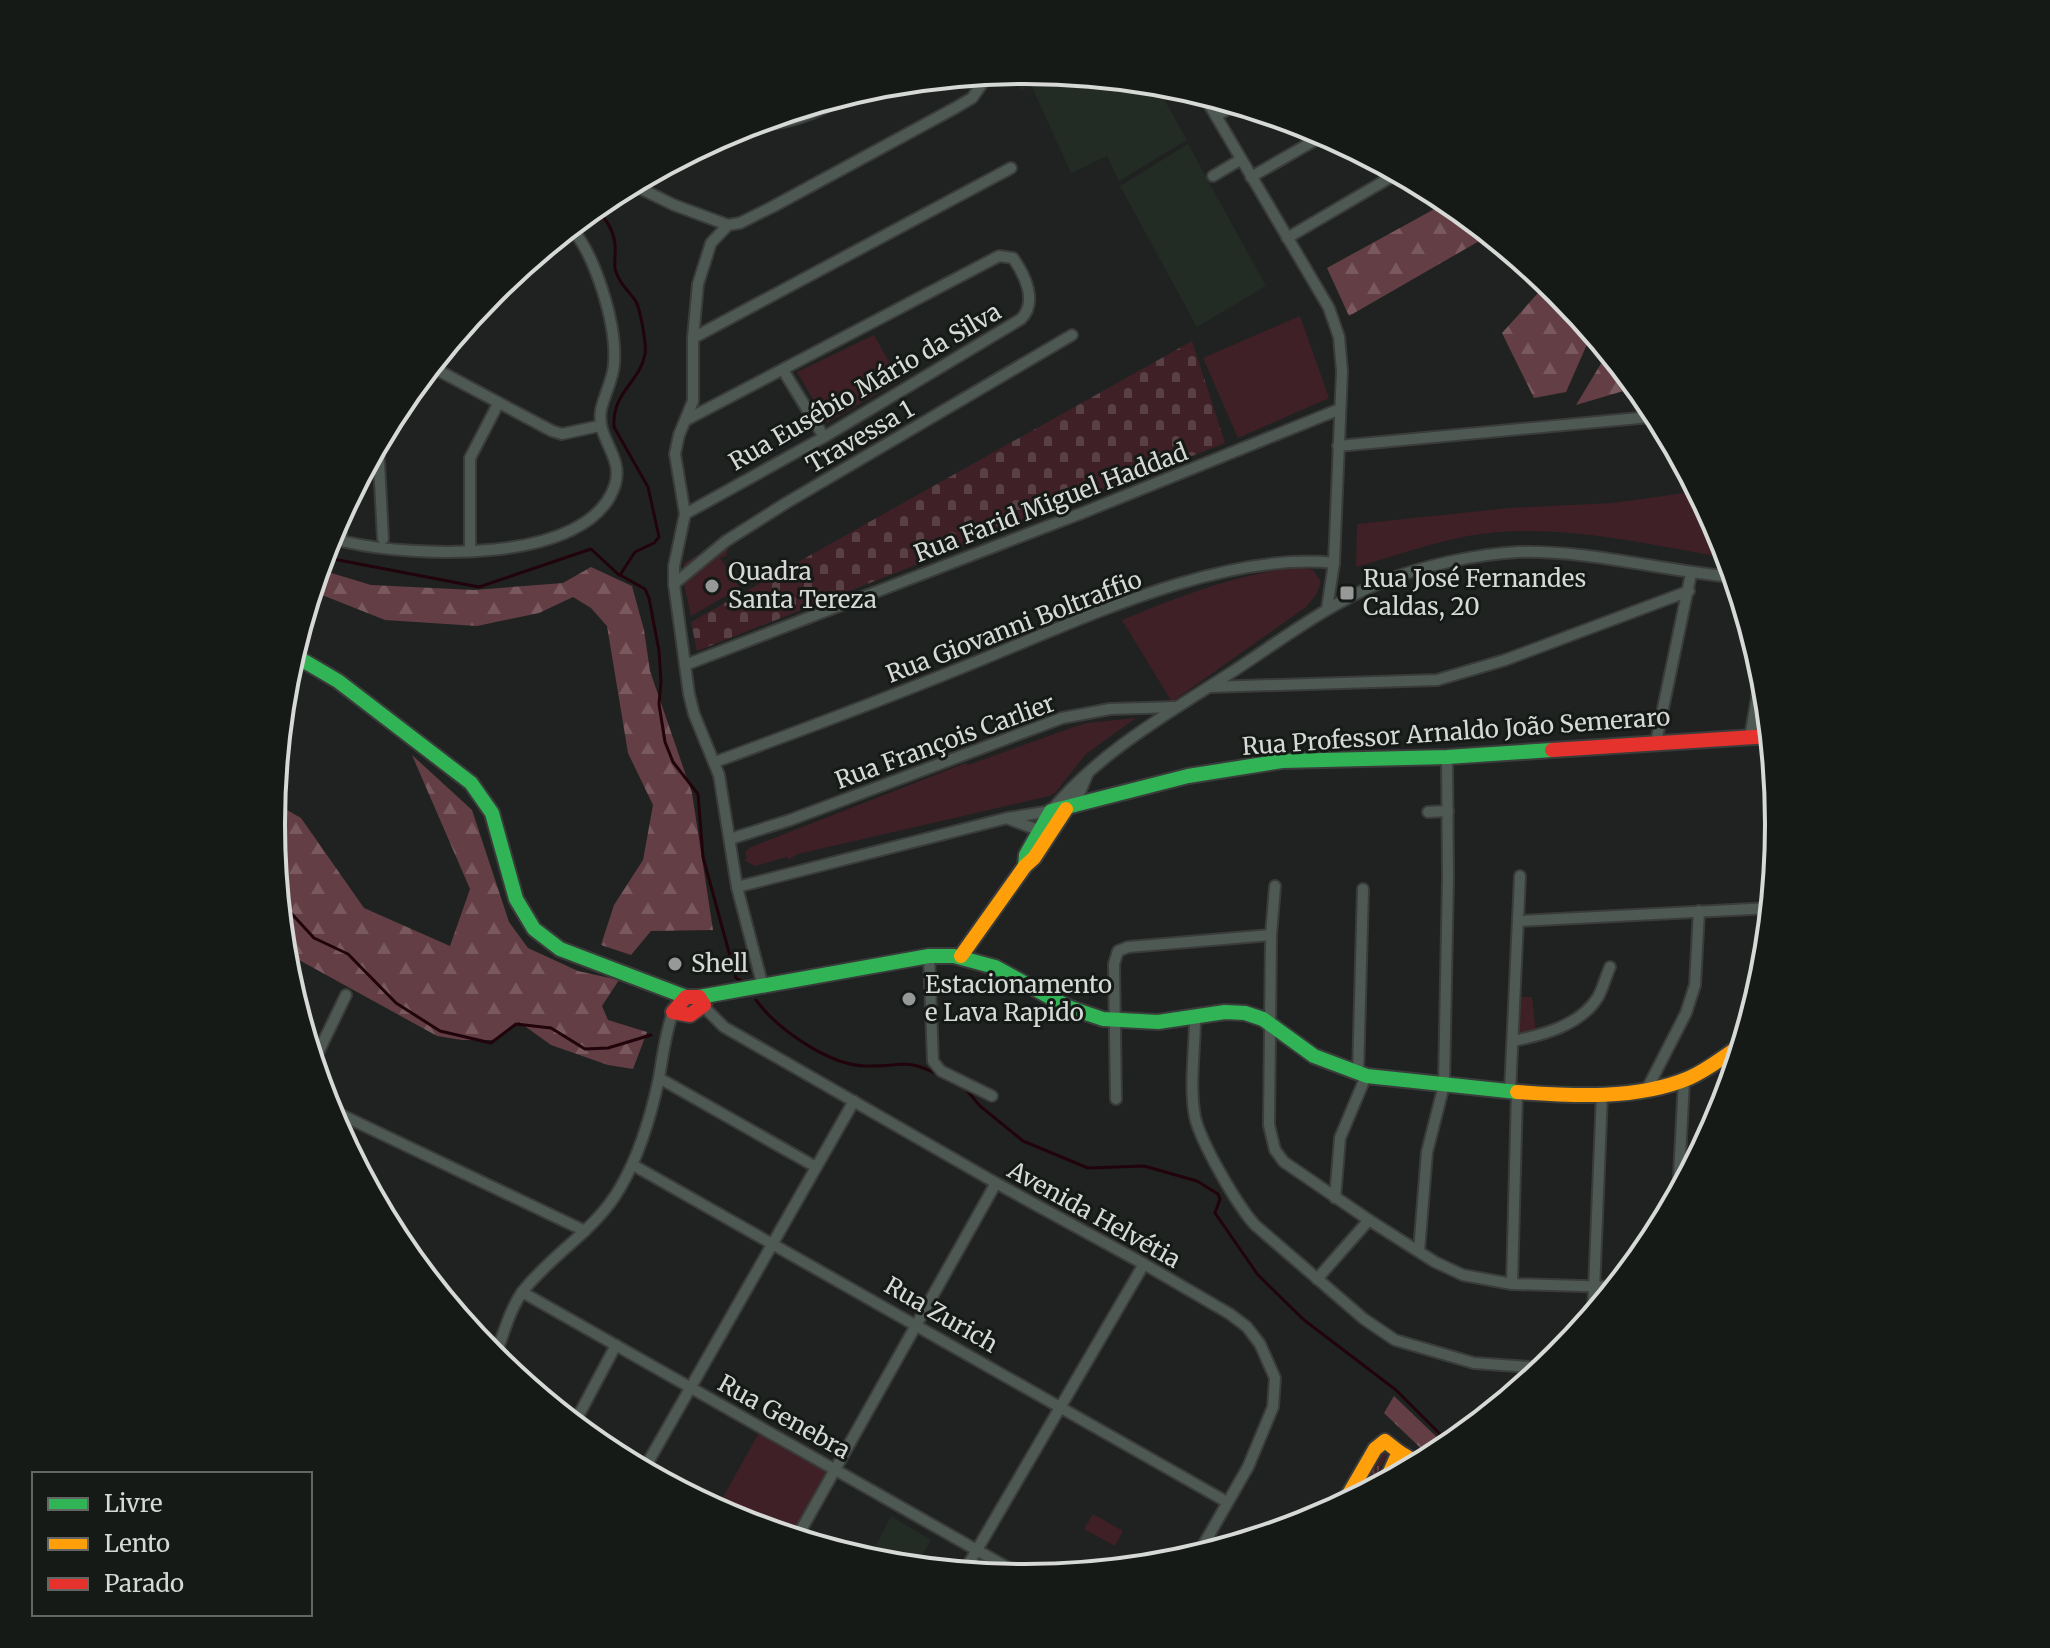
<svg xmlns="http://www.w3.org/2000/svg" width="2050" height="1648" viewBox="0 0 2050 1648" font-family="Merriweather,serif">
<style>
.built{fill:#222b24}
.grass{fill:url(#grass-tufts)}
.forest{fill:url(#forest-firs)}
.cemetery{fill:url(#cemetery-stones)}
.park{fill:#3e2026}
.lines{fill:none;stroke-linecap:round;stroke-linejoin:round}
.stream{stroke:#21040b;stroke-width:3}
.street-casing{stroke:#393c3a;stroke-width:14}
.fast-casing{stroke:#393c3a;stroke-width:18}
.slow-casing{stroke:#393c3a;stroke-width:18}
.jam-casing{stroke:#393c3a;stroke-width:18}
.street{stroke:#4f5953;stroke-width:10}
.fast{stroke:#30b455;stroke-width:14}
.slow{stroke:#ff9f0a;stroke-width:14}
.jam{stroke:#e5322d;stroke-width:14}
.poi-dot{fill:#969997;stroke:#161a17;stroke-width:3}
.labels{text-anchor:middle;stroke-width:6;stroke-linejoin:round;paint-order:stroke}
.street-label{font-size:24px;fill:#d6d9d6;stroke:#161a17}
.poi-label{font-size:24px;fill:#d6d9d6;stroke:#161a17;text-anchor:start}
.rim{fill:none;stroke:#d6d9d6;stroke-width:4}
</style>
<defs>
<pattern id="grass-tufts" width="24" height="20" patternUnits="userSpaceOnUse" patternTransform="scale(2)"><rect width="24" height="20" fill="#3e2026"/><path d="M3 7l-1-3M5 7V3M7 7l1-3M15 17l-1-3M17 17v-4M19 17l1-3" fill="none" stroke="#594045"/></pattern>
<pattern id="forest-firs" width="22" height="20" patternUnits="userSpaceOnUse" patternTransform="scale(2)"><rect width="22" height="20" fill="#633e44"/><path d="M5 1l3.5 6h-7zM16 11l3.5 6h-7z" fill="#79595e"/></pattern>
<pattern id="cemetery-stones" width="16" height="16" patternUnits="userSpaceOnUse" patternTransform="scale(2)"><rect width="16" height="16" fill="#3e2026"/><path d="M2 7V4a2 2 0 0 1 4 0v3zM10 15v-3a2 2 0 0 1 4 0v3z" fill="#594045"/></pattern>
</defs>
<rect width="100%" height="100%" fill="#202221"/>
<!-- built -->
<g class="built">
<polygon points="1025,70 1155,83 1187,140 1119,181 1107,156 1071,173 1031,85 1021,91 1011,71"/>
<polygon points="1188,144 1266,286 1197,327 1120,186"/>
<polygon points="891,1516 931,1540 915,1567 868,1560"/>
</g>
<!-- grass -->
<polygon class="grass" points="1383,1449 1389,1452 1366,1493 1353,1499"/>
<!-- forest -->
<g class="forest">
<polygon points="1449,201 1511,252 1500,253 1481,240 1349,316 1327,268"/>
<polygon points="1548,282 1558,291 1592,333 1566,392 1534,398 1502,333"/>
<polygon points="1608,352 1637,387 1576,405"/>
<polygon points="591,567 632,586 644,630 650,671 692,793 713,930 651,931 631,955 601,945 614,905 643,860 653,805 628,753 607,626 591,608 573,597 539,613 477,626 385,620 312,591 318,569 371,585 474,590 563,583"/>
<polygon points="412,755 472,810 509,922 528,948 578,971 619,980 602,1006 608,1020 647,1032 633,1069 608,1065 551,1045 519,1022 495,1040 462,1040 437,1036 290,955 283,944 271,824 273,802 301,818 364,908 450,946 470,889"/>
<polygon points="1394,1396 1448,1448 1431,1458 1384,1413"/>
</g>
<!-- cemetery -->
<polygon class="cemetery" points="1192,341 1225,443 697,651 691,622"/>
<!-- park -->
<g class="park">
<polygon points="1300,316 1329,398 1238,438 1203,358"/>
<polygon points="874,335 899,380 827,423 797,372"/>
<path d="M 1698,491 L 1722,536 L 1728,558 C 1644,544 1553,521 1468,536 C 1430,543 1392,557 1356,567 L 1357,524 L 1509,508 L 1613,503 Z"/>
<polygon points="722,541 729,544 726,556 720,558 740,588 691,616 684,584 684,563"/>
<path d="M 1299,567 L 1313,570 L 1321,582 L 1316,595 L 1306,607 L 1172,702 L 1122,620 C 1180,596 1236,574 1299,567 Z"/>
<polygon points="1136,718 1086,754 1055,793 1049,796 798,854 788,860 787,857 755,866 744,860 747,858 745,852 751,847 966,763 968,765 1071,728 1087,723"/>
<polygon points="1516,997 1532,997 1536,1034 1517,1039"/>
<polygon points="760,1431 830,1471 793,1538 736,1520 716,1510"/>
<polygon points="1093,1514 1123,1531 1115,1546 1084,1529"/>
</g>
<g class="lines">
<!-- stream -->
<g class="stream">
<path d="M 594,207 C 605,218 613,228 615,244 C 616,252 614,261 615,269 C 619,283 627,289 635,300 C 640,307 647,345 645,354 C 640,383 612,391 614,427 L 648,487 L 659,537 L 654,543 L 635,552 L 620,575 L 645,589 L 649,598 L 659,651 L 661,682 L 659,704 L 665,742 L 673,762 L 698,794 L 703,857 L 736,978 L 745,983"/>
<polyline points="323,555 328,558 479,587 591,549 619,575"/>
<polyline points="279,900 314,938 348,954 396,1003 440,1031 491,1043 516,1024 551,1028 585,1049 608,1048 651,1035"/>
<path d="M 756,1000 C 777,1029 830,1066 866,1066 C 902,1067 903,1057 939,1075"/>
<polyline points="964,1087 980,1106 1023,1141 1088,1168 1144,1166 1197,1181 1218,1194 1220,1199 1215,1213 1258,1275 1304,1320 1396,1390 1451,1445"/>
</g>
<defs>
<g id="street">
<polyline points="1203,94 1329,308 1339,337 1342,371 1334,563 1327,609"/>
<polyline points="1216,116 1237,104"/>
<path d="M 747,124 C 781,128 820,113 847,94"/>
<polyline points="1213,176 1240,160"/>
<polyline points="1251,177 1326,134"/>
<polyline points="631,184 674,205 728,225"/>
<polyline points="1287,238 1398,173"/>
<polyline points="693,338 1011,168"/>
<polyline points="430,366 552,431 562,434 599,426"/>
<polyline points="783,370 824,437"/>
<polyline points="378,443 383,539"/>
<polyline points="1338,446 1650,417 1659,419"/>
<path d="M 341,512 L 341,540 L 346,542 C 411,557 589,566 615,485 C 624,456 596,439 601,410 C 604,395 613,380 614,364 C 617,325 596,256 570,226"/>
<path d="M 685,514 L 824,437 L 1021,319 C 1038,302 1025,275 1013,258 L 999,256 L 686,420"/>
<polyline points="470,551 470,458 498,404"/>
<polyline points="674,584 726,541 786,503 1072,335"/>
<polyline points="685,665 1082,513 1340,409"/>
<polyline points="1210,687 1437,680 1505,660 1689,591"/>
<polyline points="1750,737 1762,670"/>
<polyline points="1656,742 1691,574"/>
<path d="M 715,762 C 805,729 895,695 983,659 C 1084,618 1224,551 1334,563"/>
<polyline points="1069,806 1080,792 1087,775"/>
<polyline points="1428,812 1448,811"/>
<polyline points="1009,819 1038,830 1046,830"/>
<polyline points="730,839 790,820 1062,718 1110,709 1177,707"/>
<polyline points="1275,886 1271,935 1269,1125 1275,1150 1284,1162 1369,1220 1435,1262 1463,1275 1512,1284 1615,1287"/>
<path d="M 737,887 L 1007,818 L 1051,811 C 1099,752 1169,713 1232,672 C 1281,640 1328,604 1382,582 C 1421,566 1477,554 1518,552 C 1591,550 1662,571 1734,577"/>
<polyline points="1519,921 1771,908"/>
<polyline points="929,956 933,1061 941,1071 992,1096"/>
<polyline points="763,987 737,887 719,775 694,714 689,694 674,584 674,566 685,514 675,454 679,435 693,401 693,338 698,284 711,243 728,225 740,223 774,206 955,108 972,98 989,74"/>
<polyline points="704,1007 724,1027 996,1183 1144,1264 1230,1314 1247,1327 1260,1344 1275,1378 1273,1407 1248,1467 1197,1556"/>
<path d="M 1195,1018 C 1195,1050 1189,1086 1195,1117 C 1201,1143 1237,1205 1255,1225 L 1364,1319 L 1395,1340 L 1474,1363 L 1545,1368"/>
<path d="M 1513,1041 C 1543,1035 1581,1025 1598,997 C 1603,988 1606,976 1610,967"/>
<polyline points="313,1063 346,995"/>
<polyline points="1358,1074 1363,889"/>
<polyline points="659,1078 816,1167"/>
<polyline points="1647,1089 1686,1013 1695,985 1699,911"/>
<polyline points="1510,1092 1520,876"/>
<polyline points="1116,1099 1114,964 1118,951 1128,947 1271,935"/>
<polyline points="327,1108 585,1231"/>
<polyline points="633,1165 1227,1502"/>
<polyline points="1678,1195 1684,1080"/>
<polyline points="1335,1198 1340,1138 1366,1076"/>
<polyline points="1419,1251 1427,1152 1444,1085 1448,877 1447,757"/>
<polyline points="1317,1279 1369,1220"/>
<polyline points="1512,1284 1517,1093"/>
<polyline points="522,1292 1026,1578"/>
<polyline points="1593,1315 1602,1094"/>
<path d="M 494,1359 C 503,1337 509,1310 523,1291 C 552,1254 596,1230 620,1188 C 640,1154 651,1116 659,1078 C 663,1055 665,1034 673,1012"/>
<polyline points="574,1424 616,1345"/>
<polyline points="643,1471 854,1101"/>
<polyline points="796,1539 996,1183"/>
<polyline points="964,1572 1144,1264"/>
</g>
<g id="fast">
<polyline points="292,654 338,681 471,783 492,813 516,899 534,929 560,949 686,997"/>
<polyline points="1025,866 1026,855 1051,811 1188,776 1282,761 1447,757 1552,750"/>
<polyline points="699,997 929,956 954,956 995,967 1068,1007 1103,1019 1158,1022 1225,1012 1245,1013 1263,1019 1314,1056 1367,1076 1517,1092"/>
</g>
<g id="slow">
<polyline points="961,956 1025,866 1034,858 1066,809"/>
<path d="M 1517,1092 C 1572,1096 1637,1100 1689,1078 C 1708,1070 1724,1056 1742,1045"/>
<polyline points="1399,1452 1419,1464"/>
<polyline points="1342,1506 1375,1449 1385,1441 1399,1452 1385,1483"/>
</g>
<g id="jam">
<polyline points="1552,750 1770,736"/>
<polygon points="686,997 699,997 704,1005 690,1015 673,1012"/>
</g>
</defs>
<!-- street casing -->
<use href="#street" class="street-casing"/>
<!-- fast casing -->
<use href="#fast" class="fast-casing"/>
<!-- slow casing -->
<use href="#slow" class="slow-casing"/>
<!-- jam casing -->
<use href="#jam" class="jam-casing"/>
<!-- street -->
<use href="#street" class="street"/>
<!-- fast -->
<use href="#fast" class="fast"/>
<!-- slow -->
<use href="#slow" class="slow"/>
<!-- jam -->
<use href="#jam" class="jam"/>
</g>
<!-- markers -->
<g class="poi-dot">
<circle cx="712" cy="586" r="8"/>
<rect x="1339" y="585" width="16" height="16" rx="4"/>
<circle cx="675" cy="964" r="8"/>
<circle cx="909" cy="999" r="8"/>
</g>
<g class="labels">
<!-- street labels -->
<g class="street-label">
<text transform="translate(865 387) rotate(-30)" y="8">Rua Eusébio Mário da Silva</text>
<text transform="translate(860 437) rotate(-30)" y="8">Travessa 1</text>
<text transform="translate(1051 503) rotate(-21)" y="8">Rua Farid Miguel Haddad</text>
<text transform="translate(1014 627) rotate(-21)" y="8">Rua Giovanni Boltraffio</text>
<text transform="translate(1456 732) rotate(-4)" y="8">Rua Professor Arnaldo João Semeraro</text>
<text transform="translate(945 742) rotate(-20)" y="8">Rua François Carlier</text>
<text transform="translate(1094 1215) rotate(29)" y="8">Avenida Helvétia</text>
<text transform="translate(941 1315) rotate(30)" y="8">Rua Zurich</text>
<text transform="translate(784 1417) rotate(29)" y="8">Rua Genebra</text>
</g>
<!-- poi labels -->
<g class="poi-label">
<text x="728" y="580">Quadra<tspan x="728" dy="28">Santa Tereza</tspan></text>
<text x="1363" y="587">Rua José Fernandes<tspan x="1363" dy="28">Caldas, 20</tspan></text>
<text x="691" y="972">Shell</text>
<text x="925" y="993">Estacionamento<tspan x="925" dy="28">e Lava Rapido</tspan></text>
</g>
</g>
<!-- crop -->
<path d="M0 0H2050V1648H0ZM285 824a740 740 0 1 1 1480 0a740 740 0 1 1-1480 0Z" fill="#161a17" fill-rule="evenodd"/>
<path class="rim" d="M285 824a740 740 0 1 1 1480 0a740 740 0 1 1-1480 0Z"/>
<!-- legend -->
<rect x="32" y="1472" width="280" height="144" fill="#161a17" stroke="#636663" stroke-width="2"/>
<rect x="48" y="1498" width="40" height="12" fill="#30b455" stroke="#636663" stroke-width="2"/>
<text x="104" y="1512" font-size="24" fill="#d6d9d6">Livre</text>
<rect x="48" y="1538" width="40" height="12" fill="#ff9f0a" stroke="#636663" stroke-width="2"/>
<text x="104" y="1552" font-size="24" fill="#d6d9d6">Lento</text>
<rect x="48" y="1578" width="40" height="12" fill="#e5322d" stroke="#636663" stroke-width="2"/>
<text x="104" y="1592" font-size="24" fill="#d6d9d6">Parado</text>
</svg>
